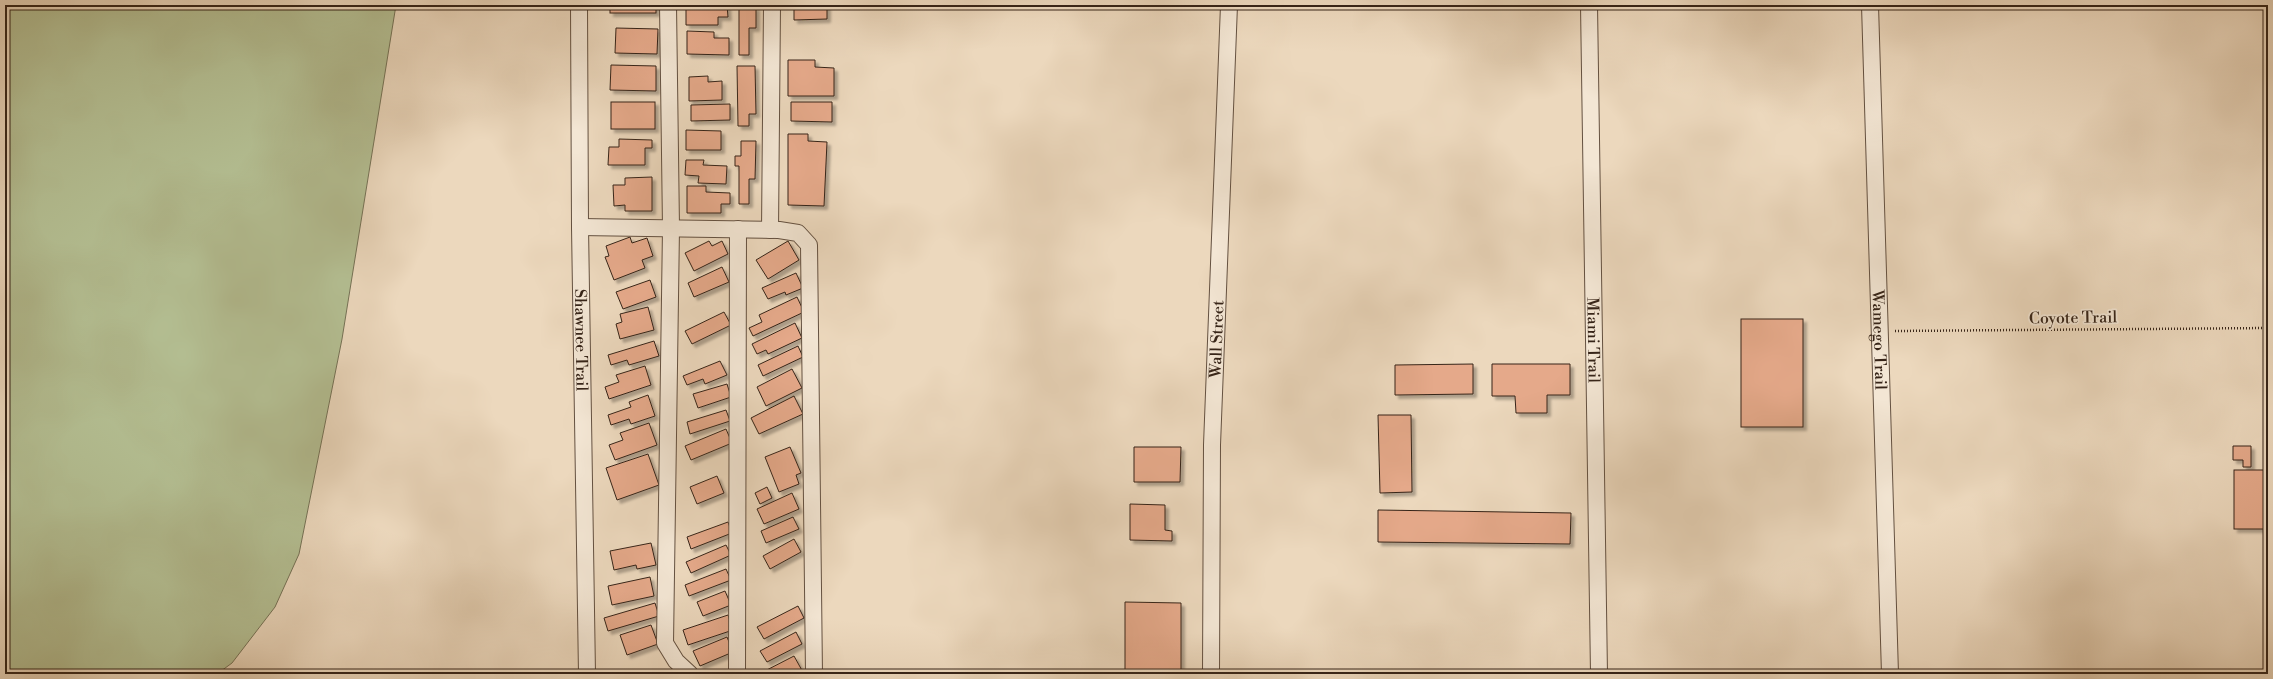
<svg xmlns="http://www.w3.org/2000/svg" width="2273" height="679" viewBox="0 0 2273 679" font-family="'Libre Bodoni',serif">
<style>
.green{fill:#b4bf93;stroke:#757256}
.building{fill:#e5a98a;stroke:#362418;filter:url(#shadow)}
.lines{fill:none;stroke-linecap:round;stroke-linejoin:round}
.minor-casing{stroke:#645141;stroke-width:18}
.path{stroke:#362418;stroke-width:2.5;stroke-dasharray:1 2;stroke-linecap:butt}
.minor{stroke:#f3e6d4;stroke-width:16}
.labels{text-anchor:middle;stroke-width:3.5;stroke-linejoin:round;paint-order:stroke}
.street-label{font-size:16px;fill:#362418;stroke:#f3e6d4}
</style>
<defs>
<filter id="shadow"><feDropShadow dx="3.5" dy="3.5" stdDeviation="1" flood-color="#0004"/></filter>
</defs>
<rect width="100%" height="100%" fill="#ecd8bd"/>
<filter id="stains"><feTurbulence type="fractalNoise" baseFrequency=".005" numOctaves="4"/><feColorMatrix values="0 0 0 0 .2 0 0 0 0 .09 0 0 0 0 .02 0 0 0 .5 -.17"/></filter>
<radialGradient id="worn" r=".72"><stop offset=".6" stop-color="#630" stop-opacity="0"/><stop offset="1" stop-color="#630" stop-opacity=".3"/></radialGradient>
<!-- green -->
<polygon class="green" points="5,5 396,5 342,339 299,554 275,607 232,663 217,674 5,674"/>
<!-- building -->
<g class="building">
<rect x="610" y="5" width="46" height="8"/>
<polygon points="686,5 727,5 728,17 718,17 718,25 686,25"/>
<polygon points="794,5 827,5 827,19 794,20"/>
<polygon points="739,7 756,7 756,28 749,28 749,55 739,55"/>
<polygon points="616,28 658,29 657,54 615,53"/>
<polygon points="687,31 714,32 714,38 729,38 729,55 687,54"/>
<polygon points="788,60 815,60 815,67 834,68 834,96 788,96"/>
<polygon points="611,65 656,66 656,91 610,90"/>
<polygon points="737,66 755,66 756,114 749,114 749,126 738,126"/>
<polygon points="708,76 708,82 722,81 722,100 689,101 689,77"/>
<rect x="611" y="102" width="44" height="27"/>
<polygon points="791,102 832,102 832,122 791,121"/>
<polygon points="730,104 730,120 691,121 691,105"/>
<polygon points="686,130 721,131 721,150 686,150"/>
<polygon points="788,134 808,134 808,141 827,142 824,206 788,205"/>
<polygon points="619,139 652,140 652,148 645,148 645,165 608,165 609,147 619,147"/>
<polygon points="741,141 756,141 755,179 749,179 749,204 739,204 739,166 735,166 735,156 741,156"/>
<polygon points="686,160 704,160 703,165 727,166 726,184 698,183 699,176 685,175"/>
<polygon points="652,177 652,211 625,211 625,205 614,206 613,185 625,185 625,178"/>
<polygon points="687,186 706,186 706,192 730,193 730,204 721,204 721,213 687,213"/>
<polygon points="630,237 632,243 647,238 653,256 642,260 645,268 614,280 605,257 609,256 606,246"/>
<polygon points="709,241 712,246 722,241 728,254 694,271 685,253"/>
<polygon points="788,241 799,260 768,279 756,260"/>
<polygon points="722,267 729,282 694,297 688,283"/>
<polygon points="796,273 803,288 786,295 785,292 768,299 762,288"/>
<polygon points="650,280 656,297 623,309 616,292"/>
<polygon points="797,297 804,312 753,336 749,328 762,322 759,315"/>
<polygon points="648,307 654,330 620,339 616,324 622,322 620,314"/>
<polygon points="724,312 731,325 692,344 685,331"/>
<rect x="1741" y="319" width="62" height="108"/>
<polygon points="795,323 802,338 768,354 766,350 757,354 752,344"/>
<polygon points="654,341 659,356 629,365 627,360 611,365 608,355"/>
<polygon points="798,346 803,357 763,376 758,365"/>
<polygon points="720,361 727,375 705,384 703,379 687,385 683,376"/>
<polygon points="1473,364 1473,394 1395,395 1395,365"/>
<polygon points="1492,364 1570,364 1570,395 1547,395 1547,413 1516,413 1515,396 1492,396"/>
<polygon points="645,366 651,385 609,399 605,387 619,382 616,375"/>
<polygon points="792,369 802,388 766,406 757,387"/>
<polygon points="727,384 731,397 698,408 693,394"/>
<polygon points="648,395 655,416 631,424 629,419 611,425 608,415 631,407 629,402"/>
<polygon points="794,396 803,414 759,434 751,418"/>
<polygon points="726,410 730,421 690,434 687,422"/>
<polygon points="1378,415 1411,415 1412,492 1380,493"/>
<polygon points="649,423 657,445 615,460 609,445 623,440 620,433"/>
<polygon points="726,429 732,443 691,460 685,446"/>
<polygon points="2233,446 2251,446 2251,467 2243,467 2243,460 2233,460"/>
<polygon points="790,447 801,473 796,475 799,484 779,492 765,457"/>
<polygon points="1134,447 1181,447 1180,482 1134,482"/>
<polygon points="648,454 659,485 617,500 606,468"/>
<rect x="2234" y="470" width="34" height="59"/>
<polygon points="717,476 724,493 697,504 690,487"/>
<polygon points="767,487 772,498 760,504 755,493"/>
<polygon points="792,493 799,509 764,524 757,509"/>
<polygon points="1130,504 1165,505 1165,530 1172,531 1172,541 1130,540"/>
<polygon points="1378,510 1571,513 1570,544 1378,542"/>
<polygon points="793,517 799,529 766,543 761,531"/>
<polygon points="728,522 732,533 691,549 687,537"/>
<polygon points="794,539 801,552 770,569 763,556"/>
<polygon points="651,543 656,565 637,569 636,565 614,570 610,551"/>
<polygon points="726,545 731,555 691,573 686,562"/>
<polygon points="726,569 731,580 689,596 685,585"/>
<polygon points="650,577 654,596 612,605 608,586"/>
<polygon points="725,591 731,605 703,616 697,602"/>
<polygon points="1125,602 1181,603 1181,674 1125,674"/>
<polygon points="655,603 659,616 608,631 604,618"/>
<polygon points="798,606 804,618 764,639 757,627"/>
<polygon points="728,615 733,630 688,645 683,630"/>
<polygon points="651,625 658,644 627,655 620,635"/>
<polygon points="796,632 802,644 767,662 760,651"/>
<polygon points="727,637 733,652 700,666 693,651"/>
<polygon points="794,656 804,674 759,674"/>
</g>
<g class="lines">
<defs>
<g id="minor">
<path id="s1" d="M 579,5 L 580,227 L 587,674"/>
<polyline points="668,5 671,228 665,643 676,661 690,674"/>
<path id="s2" d="M 1589,5 L 1599,674"/>
<path id="s3" d="M 1870,5 L 1890,674"/>
<polyline points="580,227 779,230 798,233 809,245 814,674"/>
<polyline points="770,230 772,5"/>
<polyline points="737,674 738,229"/>
<path id="s4" d="M 1211,674 L 1212,445 L 1229,5"/>
</g>
</defs>
<!-- minor casing -->
<use href="#minor" class="minor-casing"/>
<!-- path -->
<polyline class="path" points="1895,331 2268,328"/>
<!-- minor -->
<use href="#minor" class="minor"/>
</g>
<g class="labels">
<!-- street labels -->
<g class="street-label">
<text transform="translate(2073 317) rotate(-1)" y="6">Coyote Trail</text>
<text dy="6" stroke="none"><textPath href="#s4" startOffset="335">Wall Street</textPath></text>
<text dy="6" stroke="none"><textPath href="#s1" startOffset="335">Shawnee Trail</textPath></text>
<text dy="6" stroke="none"><textPath href="#s2" startOffset="335">Miami Trail</textPath></text>
<text dy="6" stroke="none"><textPath href="#s3" startOffset="335">Wamego Trail</textPath></text>
</g>
</g>
<!-- margin -->
<rect width="2273" height="679" fill="none" stroke="#ecd8bd" stroke-width="20"/>
<rect x="6" y="6" width="2261" height="667" fill="none" stroke="#362418" stroke-width="2"/>
<rect x="10" y="10" width="2253" height="659" fill="none" stroke="#362418"/>
<rect width="100%" height="100%" filter="url(#stains)"/>
<rect width="100%" height="100%" fill="url(#worn)"/>
</svg>
